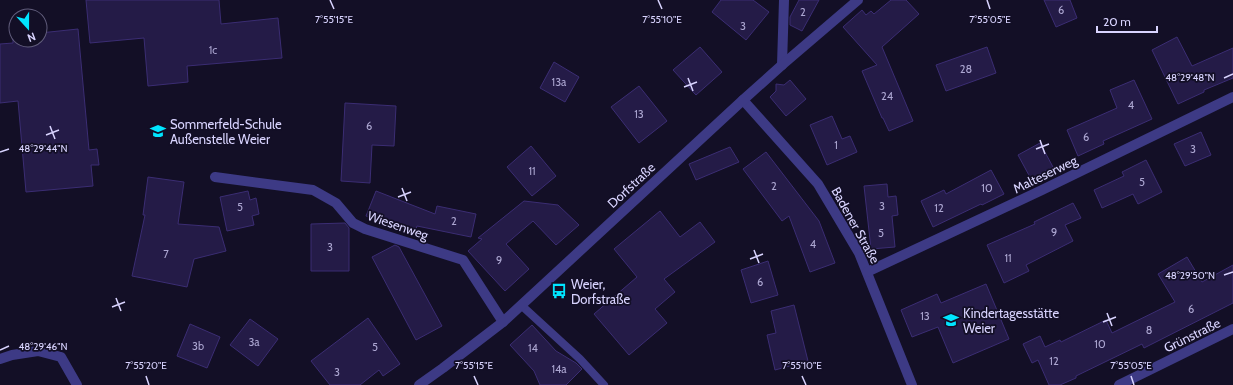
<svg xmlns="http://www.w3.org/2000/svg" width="1233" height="385" viewBox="0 0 1233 385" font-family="Cabin,sans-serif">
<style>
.building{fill:#241b47;stroke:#3b2d73}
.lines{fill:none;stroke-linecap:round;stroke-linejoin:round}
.lane{stroke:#3d3a85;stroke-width:8}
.street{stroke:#3d3a85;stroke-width:10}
.ticks{fill:none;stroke:#d9d4ff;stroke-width:1.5}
.labels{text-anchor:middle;stroke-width:3.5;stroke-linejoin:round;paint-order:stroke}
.number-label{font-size:11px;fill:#aca6d1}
.poi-label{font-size:13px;fill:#d9d4ff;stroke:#130f26;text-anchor:start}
.street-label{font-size:13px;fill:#d9d4ff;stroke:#130f26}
.ticks-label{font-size:10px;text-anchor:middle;fill:#d9d4ff;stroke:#130f26;stroke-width:3.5;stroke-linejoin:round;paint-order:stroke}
</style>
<rect width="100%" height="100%" fill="#130f26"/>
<!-- building -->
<g class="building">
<polygon points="86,0 219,0 221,24 278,18 282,58 187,66 188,82 148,86 144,38 90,43"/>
<polygon points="721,0 753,0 769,12 746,40 712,12"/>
<polygon points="799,0 819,0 802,31 790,25 790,17"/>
<polygon points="891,0 906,0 919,14 882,47 913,121 889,131 883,118 882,118 862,71 877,65 843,27 862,10 866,15 871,11 874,14"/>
<polygon points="1044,0 1070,0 1077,18 1056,27"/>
<polygon points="78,29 89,150 97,149 99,165 91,165 93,186 26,192 18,101 0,103 0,44 13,43 13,35 16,35 16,40 40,40 40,33"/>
<polygon points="1177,37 1192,66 1233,48 1233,78 1204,90 1204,92 1178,104 1152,50"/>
<polygon points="700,47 722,72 696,95 673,70"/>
<polygon points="987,47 996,73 946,91 936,65"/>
<polygon points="554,62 579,77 565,102 540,88"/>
<polygon points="790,80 806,99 786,116 770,97 776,91 776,84 784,85"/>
<polygon points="1134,80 1152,119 1103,141 1104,144 1078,156 1067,130 1117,108 1110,90"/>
<polygon points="639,86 667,121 639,143 611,107"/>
<polygon points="345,103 396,106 394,146 372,145 370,183 341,181"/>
<polygon points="832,116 842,139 850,136 857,152 827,165 810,125"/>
<polygon points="1201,132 1211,155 1185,166 1174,144"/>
<polygon points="1040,143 1053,167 1031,179 1018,155"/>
<polygon points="531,146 556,176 532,196 507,167"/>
<polygon points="730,147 739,162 696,180 689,164"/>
<polygon points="766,152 819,221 835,263 810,272 789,216 782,221 743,169"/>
<polygon points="1146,160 1162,192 1138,204 1133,194 1102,208 1094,190 1124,176 1122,172"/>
<polygon points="991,170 1004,194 982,205 981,204 933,227 921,201 944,190 946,194"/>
<polygon points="148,177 184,182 178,224 219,227 226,251 194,259 187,287 132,276 145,215 143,215"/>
<polygon points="887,184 888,197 896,196 898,215 892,216 895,247 871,249 864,186"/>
<polygon points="248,191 250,200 256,198 259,214 252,216 254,225 227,231 220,197"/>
<polygon points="376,191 435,214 437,206 476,214 471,237 417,226 414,235 366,216"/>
<polygon points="524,201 558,205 579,225 556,245 533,221 506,244 529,269 505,291 468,251 482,239 478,238"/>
<polygon points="1073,203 1081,218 1065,225 1073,241 1026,265 1029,271 1004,283 987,245 1035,224 1034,222"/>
<polygon points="660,211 680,237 700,222 715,242 664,279 675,292 655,309 667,323 629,355 594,314 637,277 614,249"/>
<polygon points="345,223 349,228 349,271 311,271 311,224"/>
<polygon points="395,245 399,247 442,326 416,340 372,257"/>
<polygon points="1187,257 1202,282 1233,265 1233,303 1144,348 1142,344 1076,376 1076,378 1060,385 1049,385 1038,360 1032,363 1023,344 1040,336 1045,347 1060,340 1061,342 1106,320 1112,333 1175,302 1158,274"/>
<polygon points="768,261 778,295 751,303 741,270"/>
<polygon points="986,284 1009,339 953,363 938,327 912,337 901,310 937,294 941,303"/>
<polygon points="794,305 808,361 775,370 767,335 776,333 771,311"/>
<polygon points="368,318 400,364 383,376 379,370 360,385 330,385 311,361"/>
<polygon points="250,319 278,339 258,366 230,345"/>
<polygon points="190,324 220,337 207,368 177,356"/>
<polygon points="532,325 556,351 576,363 582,369 566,385 540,385 534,371 510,345"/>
</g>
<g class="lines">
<!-- lane -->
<polyline class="lane" points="521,305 580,359 604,385"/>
<!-- street -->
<g class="street">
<polyline points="782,65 784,0"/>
<polyline points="743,100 818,184 859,253 912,385"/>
<polyline points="215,177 313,190 336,203 353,223 365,229 463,260 503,322"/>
<polyline points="867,272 1042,190 1233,97"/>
<polyline points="0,359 12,355 38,351 61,357 77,385"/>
<polyline points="419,385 443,368 503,322 743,100 782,65 858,0"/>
<polyline points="1119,385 1233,329"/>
</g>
</g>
<!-- ticks -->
<path class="ticks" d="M 330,0 L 334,9M 658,0 L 662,9M 987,0 L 990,9M 688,78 L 693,91M 1224,78 L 1233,74M 684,87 L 697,82M 50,126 L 55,139M 46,135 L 59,130M 1040,140 L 1045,154M 1036,149 L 1049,144M 0,152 L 9,149M 402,188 L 407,201M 398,197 L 411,192M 754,250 L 759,263M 750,259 L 763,254M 1224,275 L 1233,272M 116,298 L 121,311M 112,307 L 125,302M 1107,313 L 1112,326M 1103,322 L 1116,317M 0,350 L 9,346M 146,376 L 149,385M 474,376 L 478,385M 802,376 L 806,385M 1131,376 L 1134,385"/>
<!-- icons -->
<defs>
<symbol id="school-bare" viewBox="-9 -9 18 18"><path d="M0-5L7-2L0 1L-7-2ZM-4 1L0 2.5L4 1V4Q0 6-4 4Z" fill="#00e5ff" stroke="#130f26" stroke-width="2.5" paint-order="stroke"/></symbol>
<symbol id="bus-bare" viewBox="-9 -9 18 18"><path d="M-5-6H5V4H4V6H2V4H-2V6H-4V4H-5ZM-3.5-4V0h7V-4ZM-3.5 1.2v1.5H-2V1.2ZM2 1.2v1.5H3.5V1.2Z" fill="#00e5ff" stroke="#130f26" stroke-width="2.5" paint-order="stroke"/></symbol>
</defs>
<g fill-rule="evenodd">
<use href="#school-bare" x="147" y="120" width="22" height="22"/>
<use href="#bus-bare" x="548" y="280" width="22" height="22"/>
<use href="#school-bare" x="940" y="309" width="22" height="22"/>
</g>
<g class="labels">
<!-- number labels -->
<g class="number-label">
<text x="1061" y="14">6</text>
<text x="803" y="16">2</text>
<text x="743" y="30">3</text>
<text x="213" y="54">1c</text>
<text x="966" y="73">28</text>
<text x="559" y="86">13a</text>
<text x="887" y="100">24</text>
<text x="1131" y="109">4</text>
<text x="639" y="118">13</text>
<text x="369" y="130">6</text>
<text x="1086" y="141">6</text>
<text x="836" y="149">1</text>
<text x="1193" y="153">3</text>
<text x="532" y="175">11</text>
<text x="1142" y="186">5</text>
<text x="774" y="190">2</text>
<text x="987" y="192">10</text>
<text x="882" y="210">3</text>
<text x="240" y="211">5</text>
<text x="939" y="212">12</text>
<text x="454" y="225">2</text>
<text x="1054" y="236">9</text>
<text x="881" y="237">5</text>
<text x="813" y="248">4</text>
<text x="330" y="251">3</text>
<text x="166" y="258">7</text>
<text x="1008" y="262">11</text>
<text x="499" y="264">9</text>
<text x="760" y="286">6</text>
<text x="1191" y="313">6</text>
<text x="925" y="320">13</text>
<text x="1149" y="334">8</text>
<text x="254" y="346">3a</text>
<text x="1100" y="348">10</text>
<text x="198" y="350">3b</text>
<text x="375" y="351">5</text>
<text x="533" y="352">14</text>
<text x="1054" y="365">12</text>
<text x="559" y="373">14a</text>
<text x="337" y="376">3</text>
</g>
<!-- poi labels -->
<g class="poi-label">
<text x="170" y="129">Sommerfeld-Schule<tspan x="170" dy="15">Außenstelle Weier</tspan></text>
<text x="571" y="289">Weier,<tspan x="571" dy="15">Dorfstraße</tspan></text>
<text x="963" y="318">Kindertagesstätte<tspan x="963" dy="15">Weier</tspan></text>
</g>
<!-- street labels -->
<g class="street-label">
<text transform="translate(1045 174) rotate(-26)" y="5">Malteserweg</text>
<text transform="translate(631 185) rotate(-43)" y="5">Dorfstraße</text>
<text transform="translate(398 225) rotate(19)" y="5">Wiesenweg</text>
<text transform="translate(856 225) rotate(61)" y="5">Badener Straße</text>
<text transform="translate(1192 335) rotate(-26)" y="5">Grünstraße</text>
</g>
</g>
<g class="ticks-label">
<text x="334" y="23">7°55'15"E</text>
<text x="662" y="23">7°55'10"E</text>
<text x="990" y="23">7°55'05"E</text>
<text x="1190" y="81">48°29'48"N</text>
<text x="43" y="152">48°29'44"N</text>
<text x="1190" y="279">48°29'50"N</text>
<text x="43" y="350">48°29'46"N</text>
<text x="146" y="369">7°55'20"E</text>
<text x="474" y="369">7°55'15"E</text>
<text x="802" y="369">7°55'10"E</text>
<text x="1131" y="369">7°55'05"E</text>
</g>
<!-- north arrow -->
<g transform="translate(28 28) rotate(159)"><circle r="19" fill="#130f26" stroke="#625e7d"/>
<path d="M0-3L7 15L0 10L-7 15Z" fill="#00e5ff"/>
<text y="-6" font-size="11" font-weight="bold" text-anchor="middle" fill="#d9d4ff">N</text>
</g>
<!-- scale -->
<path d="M1097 26v6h60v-6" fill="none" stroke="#d9d4ff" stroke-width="2"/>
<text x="1103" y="26" font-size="12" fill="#d9d4ff" stroke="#130f26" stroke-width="3" paint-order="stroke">20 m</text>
</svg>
